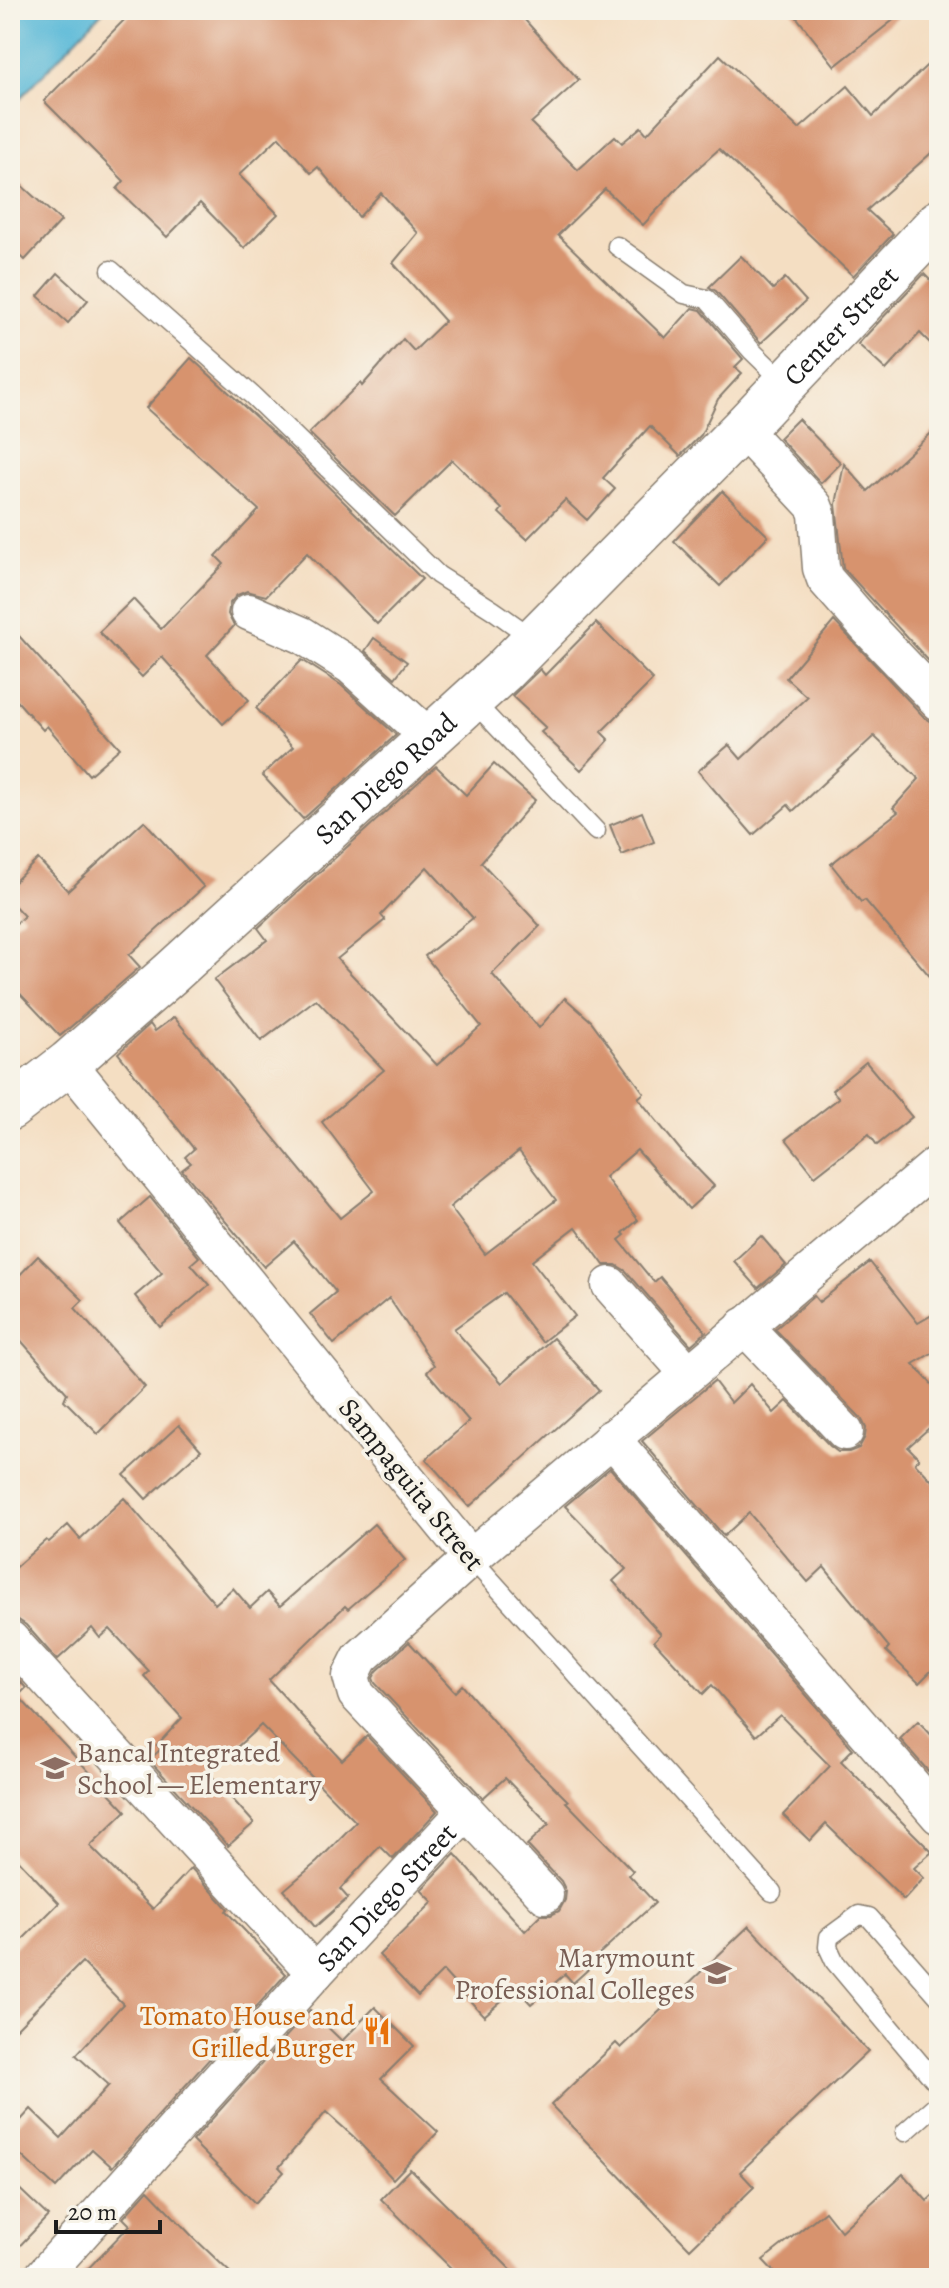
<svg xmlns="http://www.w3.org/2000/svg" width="949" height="2288" viewBox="0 0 949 2288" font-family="Alegreya,serif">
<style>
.water{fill:#5ab9d8;stroke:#3b6a7a;stroke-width:2}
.building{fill:#d7936e;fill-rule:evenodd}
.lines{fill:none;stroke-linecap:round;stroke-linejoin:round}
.service-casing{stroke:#887d6f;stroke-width:21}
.minor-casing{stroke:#887d6f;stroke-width:39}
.tertiary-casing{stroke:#887d6f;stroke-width:47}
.service{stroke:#fff;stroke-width:18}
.minor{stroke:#fff;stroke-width:36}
.tertiary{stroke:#fff;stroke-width:44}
.labels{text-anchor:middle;stroke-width:7;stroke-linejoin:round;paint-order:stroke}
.street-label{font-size:28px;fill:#1c1c1c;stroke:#f7f3e8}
.education-label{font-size:28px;fill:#785e54;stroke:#f7f3e8;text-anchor:start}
.food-label{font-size:28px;fill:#c56008;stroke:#f7f3e8;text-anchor:end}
</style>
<rect width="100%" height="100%" fill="#f7f3e8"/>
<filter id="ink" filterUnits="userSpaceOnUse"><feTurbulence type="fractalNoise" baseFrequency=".0125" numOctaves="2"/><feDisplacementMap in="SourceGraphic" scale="16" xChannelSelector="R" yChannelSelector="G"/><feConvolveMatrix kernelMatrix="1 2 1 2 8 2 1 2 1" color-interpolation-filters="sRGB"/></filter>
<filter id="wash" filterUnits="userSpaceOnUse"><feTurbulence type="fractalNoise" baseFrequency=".006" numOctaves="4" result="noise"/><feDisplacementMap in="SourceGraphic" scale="32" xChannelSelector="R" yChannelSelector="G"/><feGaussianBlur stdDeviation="1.8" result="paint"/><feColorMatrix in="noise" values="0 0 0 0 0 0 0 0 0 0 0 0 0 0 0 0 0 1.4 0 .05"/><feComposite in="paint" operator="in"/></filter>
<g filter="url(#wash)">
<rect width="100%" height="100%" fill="#f4dec2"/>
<!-- water -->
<polygon class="water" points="10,10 104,10 10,109"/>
<g id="blocks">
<!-- building -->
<g class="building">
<polygon points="134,10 516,10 579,80 531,123 578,170 615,136 622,143 641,127 647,134 720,55 799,129 848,86 873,116 939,54 939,146 867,210 893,234 853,276 719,149 688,177 643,225 605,189 558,235 665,338 692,308 701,310 743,359 735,367 742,373 718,399 701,435 680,456 650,426 603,478 615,489 587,520 565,500 527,539 499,513 502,509 452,460 395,516 309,433 360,383 362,386 403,339 414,351 445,321 393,263 418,233 381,193 359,217 318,167 311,173 279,137 239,175 278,214 244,248 200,203 167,237 117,189 124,181 44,101"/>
<polygon points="791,10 906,10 835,66"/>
<polygon points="10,175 61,221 25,260 10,246"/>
<polygon points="741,256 773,289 785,278 806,301 761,343 716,291 709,287"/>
<polygon points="58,273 88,300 68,323 38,296"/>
<polygon points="924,274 939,289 939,352 920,333 886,370 858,344"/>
<polygon points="191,358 281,440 422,579 377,624 307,553 266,596 247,591 237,595 230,603 228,614 234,626 207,655 249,700 223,724 162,657 142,677 99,632 133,599 161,629 224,564 216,556 259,510 146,408"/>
<polygon points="798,419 841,463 821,483 779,438"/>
<polygon points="939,426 939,672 843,568 836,504 844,464 868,491"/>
<polygon points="722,491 768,536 720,586 674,541"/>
<polygon points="834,621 924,717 932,722 939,722 939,987 865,900 861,902 831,864 898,812 893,808 919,779 874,736 793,811 788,805 753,835 698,771 729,745 741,759 807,697 786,678"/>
<polygon points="596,623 653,680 601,732 609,740 581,770 541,732 546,728 512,696 540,669 545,675"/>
<polygon points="10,626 120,748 89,775 47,726 43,730 10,693"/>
<polygon points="374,638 407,662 395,678 365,651"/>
<polygon points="302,660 341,685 396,735 303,819 262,775 293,747 256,708"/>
<path d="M 494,764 L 535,800 L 481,862 L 540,926 L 492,974 L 539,1028 L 565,998 L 591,1021 L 644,1093 L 638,1098 L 686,1157 L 714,1186 L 689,1209 L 637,1150 L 605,1177 L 638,1220 L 623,1233 L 625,1235 L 619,1240 L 654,1282 L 660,1277 L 706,1332 L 691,1345 L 626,1271 L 616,1265 L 604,1265 L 576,1227 L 532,1261 L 575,1316 L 542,1342 L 504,1293 L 454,1329 L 502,1383 L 553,1338 L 599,1390 L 469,1507 L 426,1459 L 469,1421 L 427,1372 L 434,1365 L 389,1298 L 334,1344 L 310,1314 L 336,1292 L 294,1241 L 264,1267 L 182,1170 L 191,1163 L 185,1157 L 194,1149 L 118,1053 L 150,1024 L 155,1031 L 174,1017 L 340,1218 L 374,1191 L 322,1122 L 384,1070 L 316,999 L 261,1041 L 214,980 L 267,940 L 258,928 L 436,766 L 466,795 ZM 427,867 L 473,918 L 425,956 L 481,1026 L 437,1065 L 337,959 L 385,920 L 381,915 ZM 519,1151 L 556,1200 L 485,1254 L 450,1207 Z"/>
<polygon points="642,812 654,842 622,855 610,825"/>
<polygon points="144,821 204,887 129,955 140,967 60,1036 10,983 10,929 24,916 10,901 10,886 38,859 68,891"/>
<polygon points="866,1062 912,1117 877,1145 869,1134 815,1176 786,1139 839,1098 832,1090"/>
<polygon points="150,1197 199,1257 191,1264 209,1285 160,1327 135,1296 162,1273 120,1223"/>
<polygon points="761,1236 786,1265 758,1288 734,1261"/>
<polygon points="38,1256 83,1300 75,1308 145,1387 98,1434 64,1400 67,1393 10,1328 10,1285"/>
<polygon points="870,1262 918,1323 939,1311 939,1349 913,1364 939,1392 939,1419 908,1447 919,1458 915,1463 939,1488 939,1663 919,1683 886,1651 889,1647 824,1567 808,1582 749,1513 724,1536 642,1441 714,1381 731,1403 750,1384 774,1413 787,1401 830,1446 838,1452 849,1452 859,1448 865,1437 866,1428 861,1418 775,1329 814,1296 819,1302"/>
<polygon points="179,1425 201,1450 146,1499 124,1475"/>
<polygon points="610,1468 853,1749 841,1761 932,1852 914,1868 924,1878 904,1900 826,1824 810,1841 783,1815 830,1766 780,1715 756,1736 712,1685 703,1694 654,1641 661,1634 613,1581 626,1569 565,1506"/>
<polygon points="124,1498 215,1604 233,1588 250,1608 267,1592 280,1606 374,1524 405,1560 348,1609 345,1606 269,1680 342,1760 367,1736 437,1811 393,1859 380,1846 340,1889 348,1898 315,1927 284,1890 317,1862 356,1822 261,1725 209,1773 254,1823 228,1846 149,1760 161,1749 157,1745 182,1718 144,1676 149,1671 110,1629 100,1638 92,1628 57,1660 26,1625 17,1619 10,1619 10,1572 46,1540 49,1542 68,1525 80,1539"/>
<polygon points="409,1642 455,1692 462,1685 526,1759 568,1801 566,1802 633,1871 629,1875 655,1903 599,1954 602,1957 573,1983 565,1974 531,2004 516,1988 484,2016 443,1971 418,1996 379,1955 433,1902 421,1890 455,1854 525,1931 541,1915 551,1915 559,1911 565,1900 566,1891 561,1881 527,1845 549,1824 505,1778 483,1798 375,1683 373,1678 377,1671"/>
<polygon points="10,1670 26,1688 18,1696 126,1811 90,1846 153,1909 191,1868 228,1909 226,1911 286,1974 112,2167 92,2149 56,2188 10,2145 10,2132 31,2109 61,2138 109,2085 76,2055 123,2004 82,1962 10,2035 10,1952 59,1903 10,1851"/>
<polygon points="918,1721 939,1743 939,1760 928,1771 900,1739"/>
<polygon points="749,1926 868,2051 740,2172 754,2187 690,2249 551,2105 616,2043 621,2048"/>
<polygon points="375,2007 414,2046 381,2079 438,2132 393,2179 355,2138 326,2112 279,2167 284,2172 255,2203 192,2141 310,2010 342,2041"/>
<polygon points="410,2169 519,2278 461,2278 381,2199"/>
<polygon points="903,2174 927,2201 939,2190 939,2278 780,2278 763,2260 825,2211 841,2231"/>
<polygon points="10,2180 48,2216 10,2256"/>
<polygon points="148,2190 193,2237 236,2278 79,2278 130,2225 123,2218"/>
</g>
</g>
</g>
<g filter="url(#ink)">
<use href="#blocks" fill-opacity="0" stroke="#887d6f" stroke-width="2"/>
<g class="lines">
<defs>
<g id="service">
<polyline points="617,246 684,294 707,299 752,351 785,383"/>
<polyline points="111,270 254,397 438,575 493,610 534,639"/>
<polyline points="472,700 596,831"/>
<polyline points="471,1558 772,1892"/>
<polyline points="939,1997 869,1917 859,1915 829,1937 828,1947 835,1962 939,2086"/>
<polyline points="905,2132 939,2102"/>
</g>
<g id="minor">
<polyline points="742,429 814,506 817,514 821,568 825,579 869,629 939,702"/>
<polyline points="249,612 302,635 351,666 429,737"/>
<polyline points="68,1063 471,1558"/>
<polyline points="610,1285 688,1373"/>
<polyline points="744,1326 845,1432"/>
<polyline points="611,1438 939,1816"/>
<polyline points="10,1639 315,1973"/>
<polyline points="545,1895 356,1694 351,1676 360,1658 471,1558 939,1163"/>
<path id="s1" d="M 41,2278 L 315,1973 L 465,1812"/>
</g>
<g id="tertiary">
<path id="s2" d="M 10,1108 L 68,1063 L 170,974 L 502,672 L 742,429 L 939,222"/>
</g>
</defs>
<!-- service casing -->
<use href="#service" class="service-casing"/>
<!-- minor casing -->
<use href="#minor" class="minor-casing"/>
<!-- tertiary casing -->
<use href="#tertiary" class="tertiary-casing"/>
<!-- service -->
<use href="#service" class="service"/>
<!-- minor -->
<use href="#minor" class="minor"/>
<!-- tertiary -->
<use href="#tertiary" class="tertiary"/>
</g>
</g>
<!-- icons -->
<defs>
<symbol id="school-bare" viewBox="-9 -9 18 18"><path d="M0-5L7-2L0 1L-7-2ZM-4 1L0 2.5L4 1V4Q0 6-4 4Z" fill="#8d6e63" stroke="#f7f3e8" stroke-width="2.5" paint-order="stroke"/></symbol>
<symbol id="university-bare" viewBox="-9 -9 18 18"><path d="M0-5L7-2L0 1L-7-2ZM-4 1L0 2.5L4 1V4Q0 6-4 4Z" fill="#8d6e63" stroke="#f7f3e8" stroke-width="2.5" paint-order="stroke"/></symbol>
<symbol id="restaurant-bare" viewBox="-9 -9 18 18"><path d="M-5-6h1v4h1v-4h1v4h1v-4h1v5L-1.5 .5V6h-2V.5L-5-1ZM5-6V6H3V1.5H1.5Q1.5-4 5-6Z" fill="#e8710a" stroke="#f7f3e8" stroke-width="2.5" paint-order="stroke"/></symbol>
</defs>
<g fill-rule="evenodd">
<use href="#school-bare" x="35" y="1748" width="40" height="40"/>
<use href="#university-bare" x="697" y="1953" width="40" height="40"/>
<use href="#restaurant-bare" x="357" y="2011" width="40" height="40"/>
</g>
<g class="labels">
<!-- street labels -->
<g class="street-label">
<text dy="10" stroke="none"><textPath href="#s2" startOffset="1142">Center Street</textPath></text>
<text dy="10" stroke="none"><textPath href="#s2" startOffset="500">San Diego Road</textPath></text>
<text transform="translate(412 1484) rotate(51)" y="10">Sampaguita Street</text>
<text dy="10" stroke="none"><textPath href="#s1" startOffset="514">San Diego Street</textPath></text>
</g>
<!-- education labels -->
<g class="education-label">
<text x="77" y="1762">Bancal Integrated<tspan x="77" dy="32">School — Elementary</tspan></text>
<text x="695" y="1967" text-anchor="end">Marymount<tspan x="695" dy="32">Professional Colleges</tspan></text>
</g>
<!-- food labels -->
<g class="food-label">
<text x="355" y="2025">Tomato House and<tspan x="355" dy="32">Grilled Burger</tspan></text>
</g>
</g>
<!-- margin -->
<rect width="949" height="2288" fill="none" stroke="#f7f3e8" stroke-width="40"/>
<!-- scale -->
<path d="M56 2220v12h104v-12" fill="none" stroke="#1c1c1c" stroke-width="4"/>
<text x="68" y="2220" font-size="24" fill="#1c1c1c" stroke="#f7f3e8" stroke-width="6" paint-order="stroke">20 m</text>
</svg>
